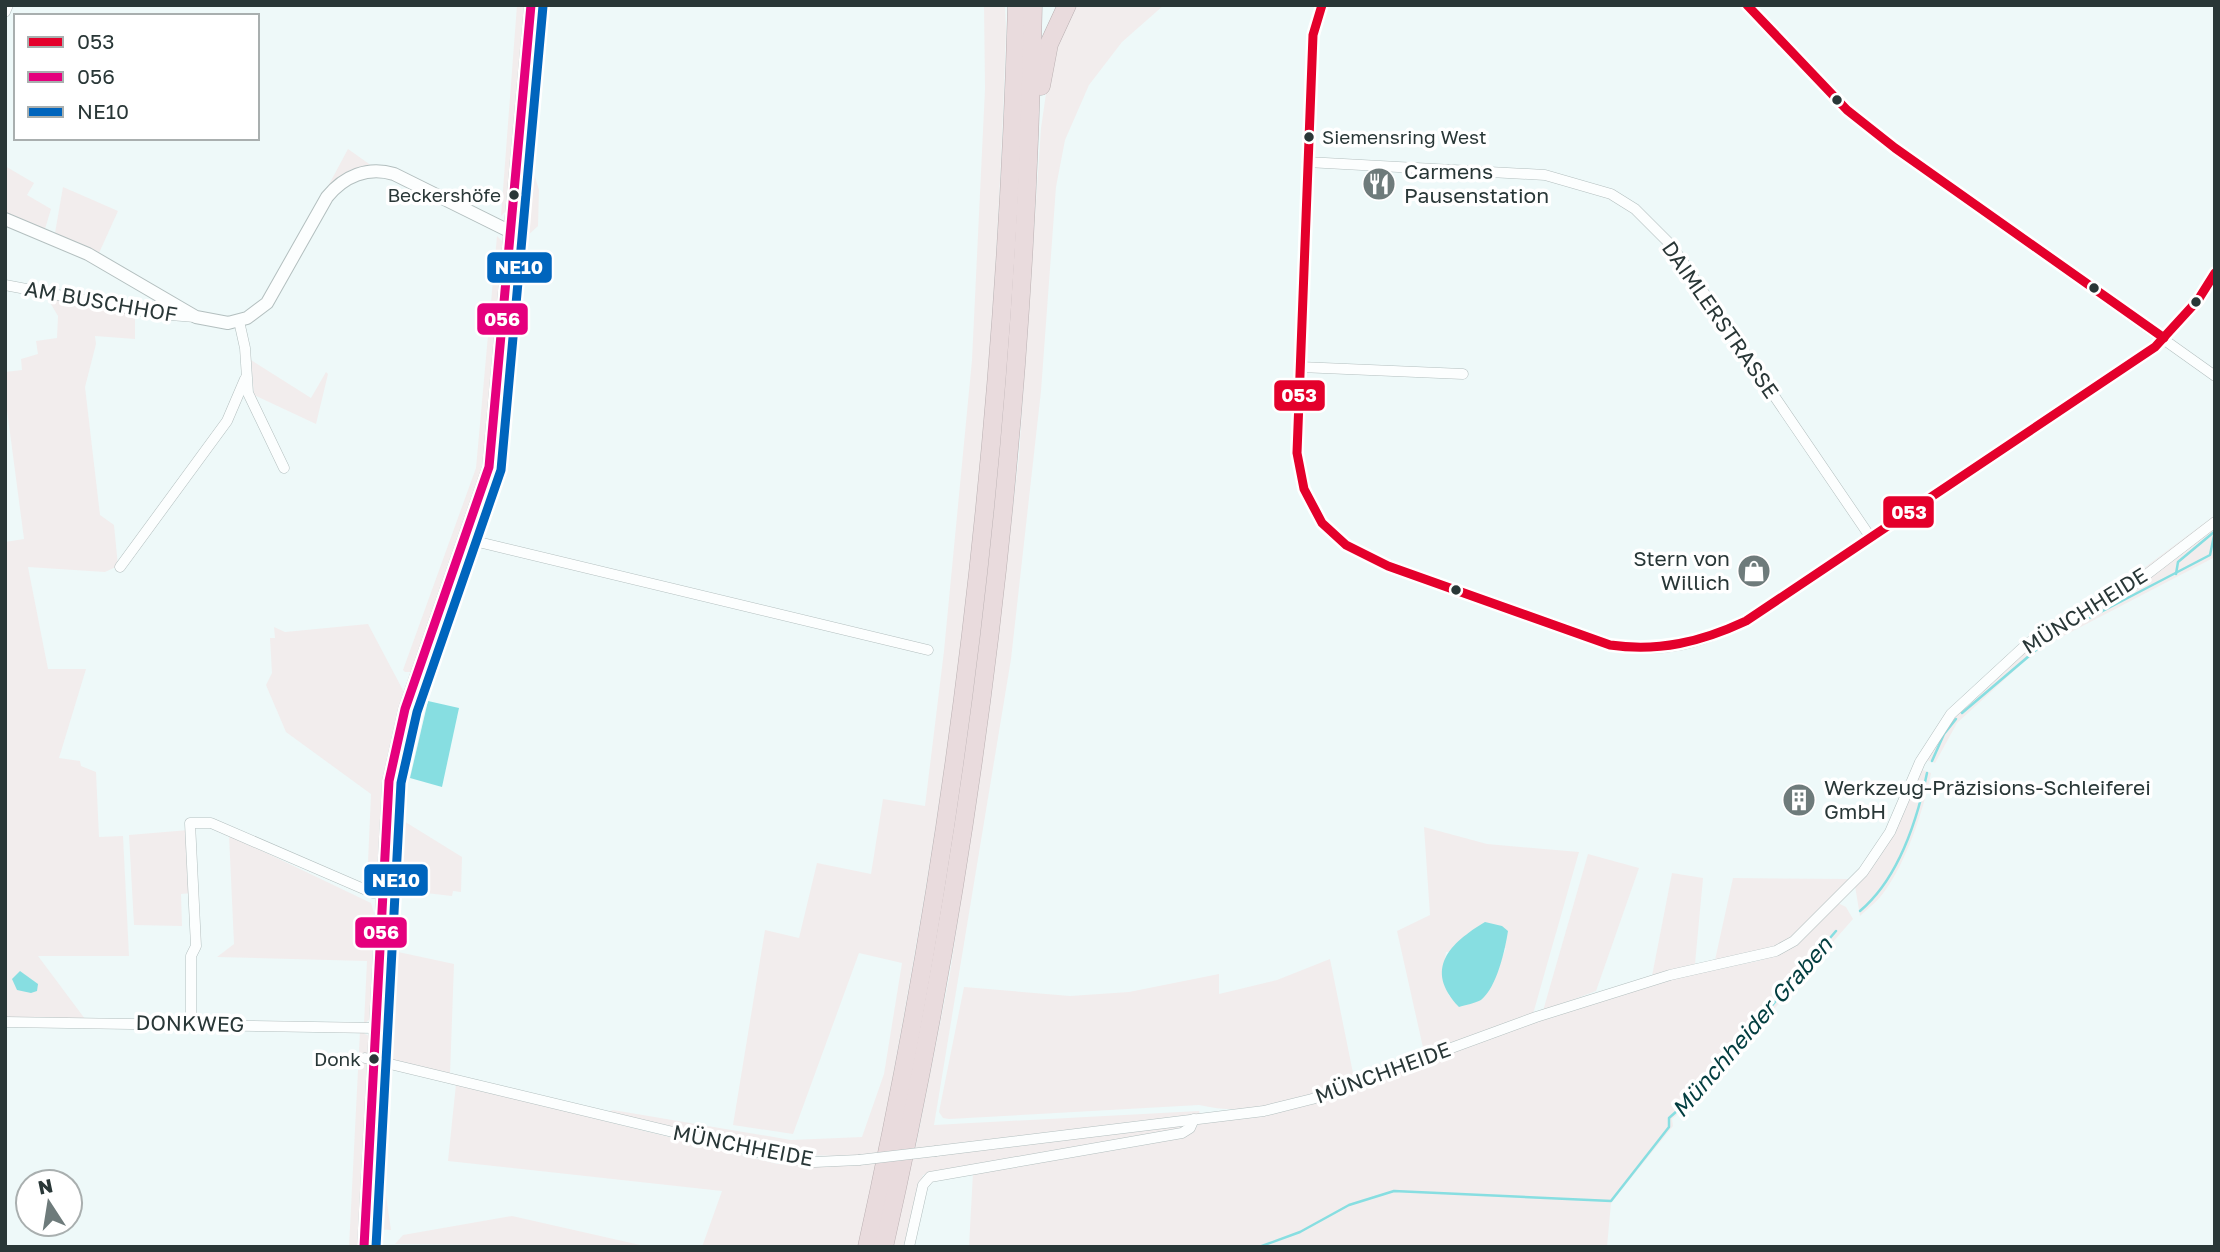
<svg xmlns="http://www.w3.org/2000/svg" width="2220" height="1252" viewBox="0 0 2220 1252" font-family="'Golos Text',sans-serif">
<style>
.green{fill:#f2eded;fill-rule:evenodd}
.water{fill:#87dee1}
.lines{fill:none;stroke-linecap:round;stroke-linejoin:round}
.stream{stroke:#87dee1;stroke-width:2.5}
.minor-casing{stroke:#b3bfbf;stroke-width:11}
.tertiary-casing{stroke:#b3bfbf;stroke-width:14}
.motorway-casing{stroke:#bab0b2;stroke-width:19}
.minor{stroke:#fcfefe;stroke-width:10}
.tertiary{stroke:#fcfefe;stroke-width:12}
.motorway{stroke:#e9dbdd;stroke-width:18}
.minor-bridge-casing{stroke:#b3bfbf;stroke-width:11;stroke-linecap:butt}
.minor-bridge{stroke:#fcfefe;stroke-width:10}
.bus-1-casing{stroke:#fff;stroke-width:14}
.bus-2-casing{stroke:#fff;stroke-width:14}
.bus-3-casing{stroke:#fff;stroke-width:14}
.bus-1{stroke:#e4002b;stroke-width:9}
.bus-2{stroke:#e5007d;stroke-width:9}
.bus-3{stroke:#0065bd;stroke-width:9}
.bus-dot{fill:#293737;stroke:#fff;stroke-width:2.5}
.labels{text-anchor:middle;stroke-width:7;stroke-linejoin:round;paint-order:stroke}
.bus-label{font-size:19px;fill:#293737;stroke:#fff;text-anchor:end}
.poi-label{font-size:21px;fill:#293737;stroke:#fff;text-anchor:start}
.street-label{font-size:21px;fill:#293737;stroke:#fff}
.water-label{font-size:23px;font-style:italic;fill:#023d3f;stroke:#fff}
.line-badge{stroke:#fff;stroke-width:2.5}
.badge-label{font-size:19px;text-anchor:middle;font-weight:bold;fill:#fff}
</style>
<rect width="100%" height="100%" fill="#eef9f9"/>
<!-- green -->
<g class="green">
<polygon points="517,5 526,5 508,209 501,216"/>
<polygon points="537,5 542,5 527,174 533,170 539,190 538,226 526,237 518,230"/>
<path d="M 984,5 L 1005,5 L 1006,30 C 1000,218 989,407 967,594 C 944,799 907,1002 869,1205 L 859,1247 L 702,1247 L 722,1191 L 448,1161 L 456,1084 L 778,1164 L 814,1166 L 852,1156 L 777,1155 L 605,1113 L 613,1110 L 791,1140 L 862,1137 L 884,1074 L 902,963 L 859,953 L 793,1134 L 733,1125 L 765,930 L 799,938 L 817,863 L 871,874 L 883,799 L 925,806 L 944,651 L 972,360 L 985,89 Z"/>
<polygon points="1073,5 1164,5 1122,42 1089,85 1065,140 1056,187 1041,391 1011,659 934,1125 1199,1111 1200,1115 1187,1124 1185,1131 923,1175 906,1247 891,1247 907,1171 916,1146 950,973 991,697 1019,456 1041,128 1053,45"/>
<polygon points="348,149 372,166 350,170 325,192"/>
<polygon points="5,166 34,183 27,195 51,209 45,229 5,215"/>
<polygon points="63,187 118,211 99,253 55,233"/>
<polygon points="497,236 504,243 485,461 413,672 405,672 403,670 476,468"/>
<path d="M 521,240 L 501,461 L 477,539 L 475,532 C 506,439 508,340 517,243 Z"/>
<polygon points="45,294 135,311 135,339 95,336 96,344 85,387 100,515 114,525 118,566 105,572 28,567 48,669 86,669 59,758 80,761 81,766 96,772 99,837 123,836 129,956 38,956 85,1019 5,1018 5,542 24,539 5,395 5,372 22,370 21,359 38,354 36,341 57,338 58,316"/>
<polygon points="251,360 311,398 326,372 328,374 316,424 254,395"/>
<polygon points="2215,515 2215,519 2125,586 2056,621 2054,619 2124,583"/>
<polygon points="2215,528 2215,557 2048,644 2027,659 1957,723 1935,763 1925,759 1952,717 2028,648"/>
<polygon points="475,544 442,639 439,639 425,682 425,674 469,548"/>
<path d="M 368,624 L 405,694 C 388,760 381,810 376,879 L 367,885 L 371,794 L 286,732 L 266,685 L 272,673 L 270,638 L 275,638 L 274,627 L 285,632 Z"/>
<path d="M 419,690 L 423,690 L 397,776 L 394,815 L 462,857 L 461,892 L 453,891 L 452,896 L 391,889 L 389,950 L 454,964 L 450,1075 L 380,1057 C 385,938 378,802 419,690 Z"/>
<path d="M 1920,769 L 1931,773 C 1924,809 1906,863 1884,892 C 1878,901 1868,908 1860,916 L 1855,886 L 1894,830 Z"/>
<path d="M 1424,827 L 1487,844 L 1579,852 L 1533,1014 L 1424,1052 L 1397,931 L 1430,915 ZM 1506,948 L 1491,984 L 1481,1000 L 1449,996 L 1443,974 L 1446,952 Z"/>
<polygon points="189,830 192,893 181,894 182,926 134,925 129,835"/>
<polygon points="229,835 371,903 374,913 370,1019 364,1024 367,961 217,957 234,944"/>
<polygon points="1588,854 1639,868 1596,991 1543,1011"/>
<polygon points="1672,873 1703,878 1695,964 1652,976"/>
<polygon points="1733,878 1853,879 1782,945 1715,960"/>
<polygon points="1838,903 1846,907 1853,919 1696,1098 1672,1119 1673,1126 1611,1203 1607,1247 969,1247 973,1172 1194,1130 1200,1122 1281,1112 1600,999 1697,973 1758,961 1786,951"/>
<path d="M 1330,959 L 1354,1078 C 1304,1098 1254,1118 1199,1105 L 949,1119 L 943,1118 L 939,1112 L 964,987 L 1070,996 L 1129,992 L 1219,974 L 1219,994 L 1277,980 Z"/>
<polygon points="360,1031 369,1036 358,1247 349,1247"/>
<polygon points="383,1066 380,1154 391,1230 372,1229 369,1221 379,1068"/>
<polygon points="512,1216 649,1247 395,1244 403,1235"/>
</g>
<!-- water -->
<g class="water">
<polygon points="428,701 459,708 442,787 410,778"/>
<path d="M 1485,922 L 1502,926 L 1508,931 C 1505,950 1497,987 1481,1000 C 1476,1003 1465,1005 1459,1007 C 1423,969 1450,943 1485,922 Z"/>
<polygon points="20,971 38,984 37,991 31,993 17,990 12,979"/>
</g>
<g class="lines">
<!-- stream -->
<g class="stream">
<polyline points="2176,574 2178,562 2214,532"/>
<polyline points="1962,713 2049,639 2210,555 2215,531"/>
<polyline points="1932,761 1944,734 1956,719"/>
<path d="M 1860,911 C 1898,879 1917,821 1927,773"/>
<polyline points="1259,1247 1300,1232 1349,1205 1394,1191 1611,1201 1669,1127 1669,1118 1695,1095 1836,931"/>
</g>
<defs>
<g id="minor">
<path d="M 1322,5 L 1313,35 L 1297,453 L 1304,489 L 1322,523 L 1346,545 L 1388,566 L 1610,645 C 1660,655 1701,643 1746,621 L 2155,347 L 2198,300 L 2215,273"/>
<polyline points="1747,5 1847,110 1895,148 2215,376"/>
<polyline points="5,12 8,5"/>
<polyline points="1307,162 1545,175 1611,194 1635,209 1672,246 1871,538"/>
<polyline points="5,285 158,314 195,317"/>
<polyline points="239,321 245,348 248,393 284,468"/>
<polyline points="1300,367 1463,374"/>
<polyline points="466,539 928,650"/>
<polyline points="120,567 227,421 245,379"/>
<polyline points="5,1022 375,1028"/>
<polyline points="191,1024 191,956 196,946 190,823 211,823 373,893 382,894"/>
<polyline points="365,1058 777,1157 815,1162 859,1160"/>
<polyline points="936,1151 1264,1111 1312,1099 1536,1017 1670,975 1776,951 1794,941 1863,872 1890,832 1920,762 1951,714 2028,643 2133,585 2215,522"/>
<polyline points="909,1247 923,1185 930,1177 1182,1133 1190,1128 1194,1119"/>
</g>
<g id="tertiary">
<path d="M 5,219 L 88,254 L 196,317 L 228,323 L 247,318 L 267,303 L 327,197 C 344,176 368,166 394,174 L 511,232"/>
<polyline points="364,1247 389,781 405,709 489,467 531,5"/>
</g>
<g id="motorway">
<polyline points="1041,86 1049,44 1067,5"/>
<path d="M 867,1247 C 958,838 1005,423 1017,5"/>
<path d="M 884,1247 C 976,840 1025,422 1033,5"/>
</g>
</defs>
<!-- minor casing -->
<use href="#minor" class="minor-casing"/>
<!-- tertiary casing -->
<use href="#tertiary" class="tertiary-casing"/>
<!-- motorway casing -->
<use href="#motorway" class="motorway-casing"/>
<!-- minor -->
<use href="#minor" class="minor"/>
<!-- tertiary -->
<use href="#tertiary" class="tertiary"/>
<!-- motorway -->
<use href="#motorway" class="motorway"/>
<defs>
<polyline id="minor-bridge" points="859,1160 936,1151"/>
</defs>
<!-- minor-bridge casing -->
<use href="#minor-bridge" class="minor-bridge-casing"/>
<!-- minor-bridge -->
<use href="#minor-bridge" class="minor-bridge"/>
<defs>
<g id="bus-1">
<path d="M 1322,5 L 1313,35 L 1297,453 L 1304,489 L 1322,523 L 1346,545 L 1388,566 L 1610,645 C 1659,652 1701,642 1746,621 L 2155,347 L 2198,300 L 2215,273"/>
<polyline points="1747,5 1847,110 1895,148 2164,338"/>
</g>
<polyline id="bus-2" points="364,1247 389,781 405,709 489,467 531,5"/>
<polyline id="bus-3" points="376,1247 401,783 417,712 501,470 543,6"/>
</defs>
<!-- bus-1 casing -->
<use href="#bus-1" class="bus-1-casing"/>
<!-- bus-2 casing -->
<use href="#bus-2" class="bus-2-casing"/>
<!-- bus-3 casing -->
<use href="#bus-3" class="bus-3-casing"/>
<!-- bus-1 -->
<use href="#bus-1" class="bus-1"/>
<!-- bus-2 -->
<use href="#bus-2" class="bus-2"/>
<!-- bus-3 -->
<use href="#bus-3" class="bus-3"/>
</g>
<!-- icons -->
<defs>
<symbol id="restaurant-disc" viewBox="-11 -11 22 22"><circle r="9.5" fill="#6e7b7b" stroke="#fff"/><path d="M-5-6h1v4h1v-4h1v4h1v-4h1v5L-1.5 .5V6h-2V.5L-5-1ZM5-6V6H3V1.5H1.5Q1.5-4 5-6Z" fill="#fff"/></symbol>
<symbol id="shop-disc" viewBox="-11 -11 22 22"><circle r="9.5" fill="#6e7b7b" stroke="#fff"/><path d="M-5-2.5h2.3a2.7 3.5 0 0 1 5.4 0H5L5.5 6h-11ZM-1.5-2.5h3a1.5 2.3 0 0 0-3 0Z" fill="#fff"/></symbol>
<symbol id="building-disc" viewBox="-11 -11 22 22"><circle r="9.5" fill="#6e7b7b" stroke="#fff"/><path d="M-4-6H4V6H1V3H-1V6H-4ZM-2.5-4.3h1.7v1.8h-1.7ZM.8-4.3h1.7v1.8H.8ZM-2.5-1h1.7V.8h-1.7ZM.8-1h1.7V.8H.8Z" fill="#fff"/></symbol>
</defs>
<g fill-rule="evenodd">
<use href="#restaurant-disc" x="1360" y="165" width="38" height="38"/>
<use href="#shop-disc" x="1735" y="552" width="38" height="38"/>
<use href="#building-disc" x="1780" y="781" width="38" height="38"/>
</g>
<!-- markers -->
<g class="bus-dot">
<circle cx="1837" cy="100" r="6"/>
<circle cx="1309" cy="137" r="6"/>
<circle cx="514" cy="195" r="6"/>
<circle cx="2094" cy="288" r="6"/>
<circle cx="2196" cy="302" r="6"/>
<circle cx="1456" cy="590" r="6"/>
<circle cx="374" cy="1059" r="6"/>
</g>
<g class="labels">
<!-- bus labels -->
<g class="bus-label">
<text x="1322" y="144" text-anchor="start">Siemensring West</text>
<text x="501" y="202">Beckershöfe</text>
<text x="361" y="1066">Donk</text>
</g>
<!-- poi labels -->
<g class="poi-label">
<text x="1404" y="179">Carmens<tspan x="1404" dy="24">Pausenstation</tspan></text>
<text x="1730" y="566" text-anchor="end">Stern von<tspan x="1730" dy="24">Willich</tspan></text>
<text x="1824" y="795">Werkzeug-Präzisions-Schleiferei<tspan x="1824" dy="24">GmbH</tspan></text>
</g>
<!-- street labels -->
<g class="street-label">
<text transform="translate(101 302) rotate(10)" y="7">AM BUSCHHOF</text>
<text transform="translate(1720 320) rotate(55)" y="7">DAIMLERSTRASSE</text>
<text transform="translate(2085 611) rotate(-32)" y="7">MÜNCHHEIDE</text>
<text transform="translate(190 1024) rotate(1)" y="7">DONKWEG</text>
<text transform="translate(1383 1073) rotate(-20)" y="7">MÜNCHHEIDE</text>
<text transform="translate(743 1146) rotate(11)" y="7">MÜNCHHEIDE</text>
</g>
<!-- water labels -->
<g class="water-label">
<text transform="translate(1752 1027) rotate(-49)" y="8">Münchheider Graben</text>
</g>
</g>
<g class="line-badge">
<rect x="486" y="251" width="67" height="33" rx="7" fill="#0065bd"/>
<rect x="476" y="302" width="53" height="34" rx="7" fill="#e5007d"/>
<rect x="1273" y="379" width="53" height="33" rx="7" fill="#e4002b"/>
<rect x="1882" y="495" width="53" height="34" rx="7" fill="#e4002b"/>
<rect x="363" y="863" width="66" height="34" rx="7" fill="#0065bd"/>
<rect x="354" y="916" width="54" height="33" rx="7" fill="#e5007d"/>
</g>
<g class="badge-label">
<text x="519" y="274">NE10</text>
<text x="502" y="326">056</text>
<text x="1299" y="402">053</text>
<text x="1909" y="519">053</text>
<text x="396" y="887">NE10</text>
<text x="381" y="939">056</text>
</g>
<!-- border -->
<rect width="2220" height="1252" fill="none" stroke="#293737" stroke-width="14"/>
<!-- legend -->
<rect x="14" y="14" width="245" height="126" fill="#ffffff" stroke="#a9afaf" stroke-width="2"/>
<rect x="28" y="37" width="35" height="10" fill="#e4002b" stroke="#a9afaf" stroke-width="2"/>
<text x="77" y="49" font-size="21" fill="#293737">053</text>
<rect x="28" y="72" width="35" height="10" fill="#e5007d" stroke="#a9afaf" stroke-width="2"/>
<text x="77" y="84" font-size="21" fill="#293737">056</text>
<rect x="28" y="107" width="35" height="10" fill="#0065bd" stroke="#a9afaf" stroke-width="2"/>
<text x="77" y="119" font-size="21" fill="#293737">NE10</text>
<!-- north arrow -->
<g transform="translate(49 1203) rotate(348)"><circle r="33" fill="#ffffff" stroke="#a9afaf" stroke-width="2"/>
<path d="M0-5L12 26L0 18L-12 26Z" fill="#6e7b7b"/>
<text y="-10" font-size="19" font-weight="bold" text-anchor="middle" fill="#293737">N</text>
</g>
</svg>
